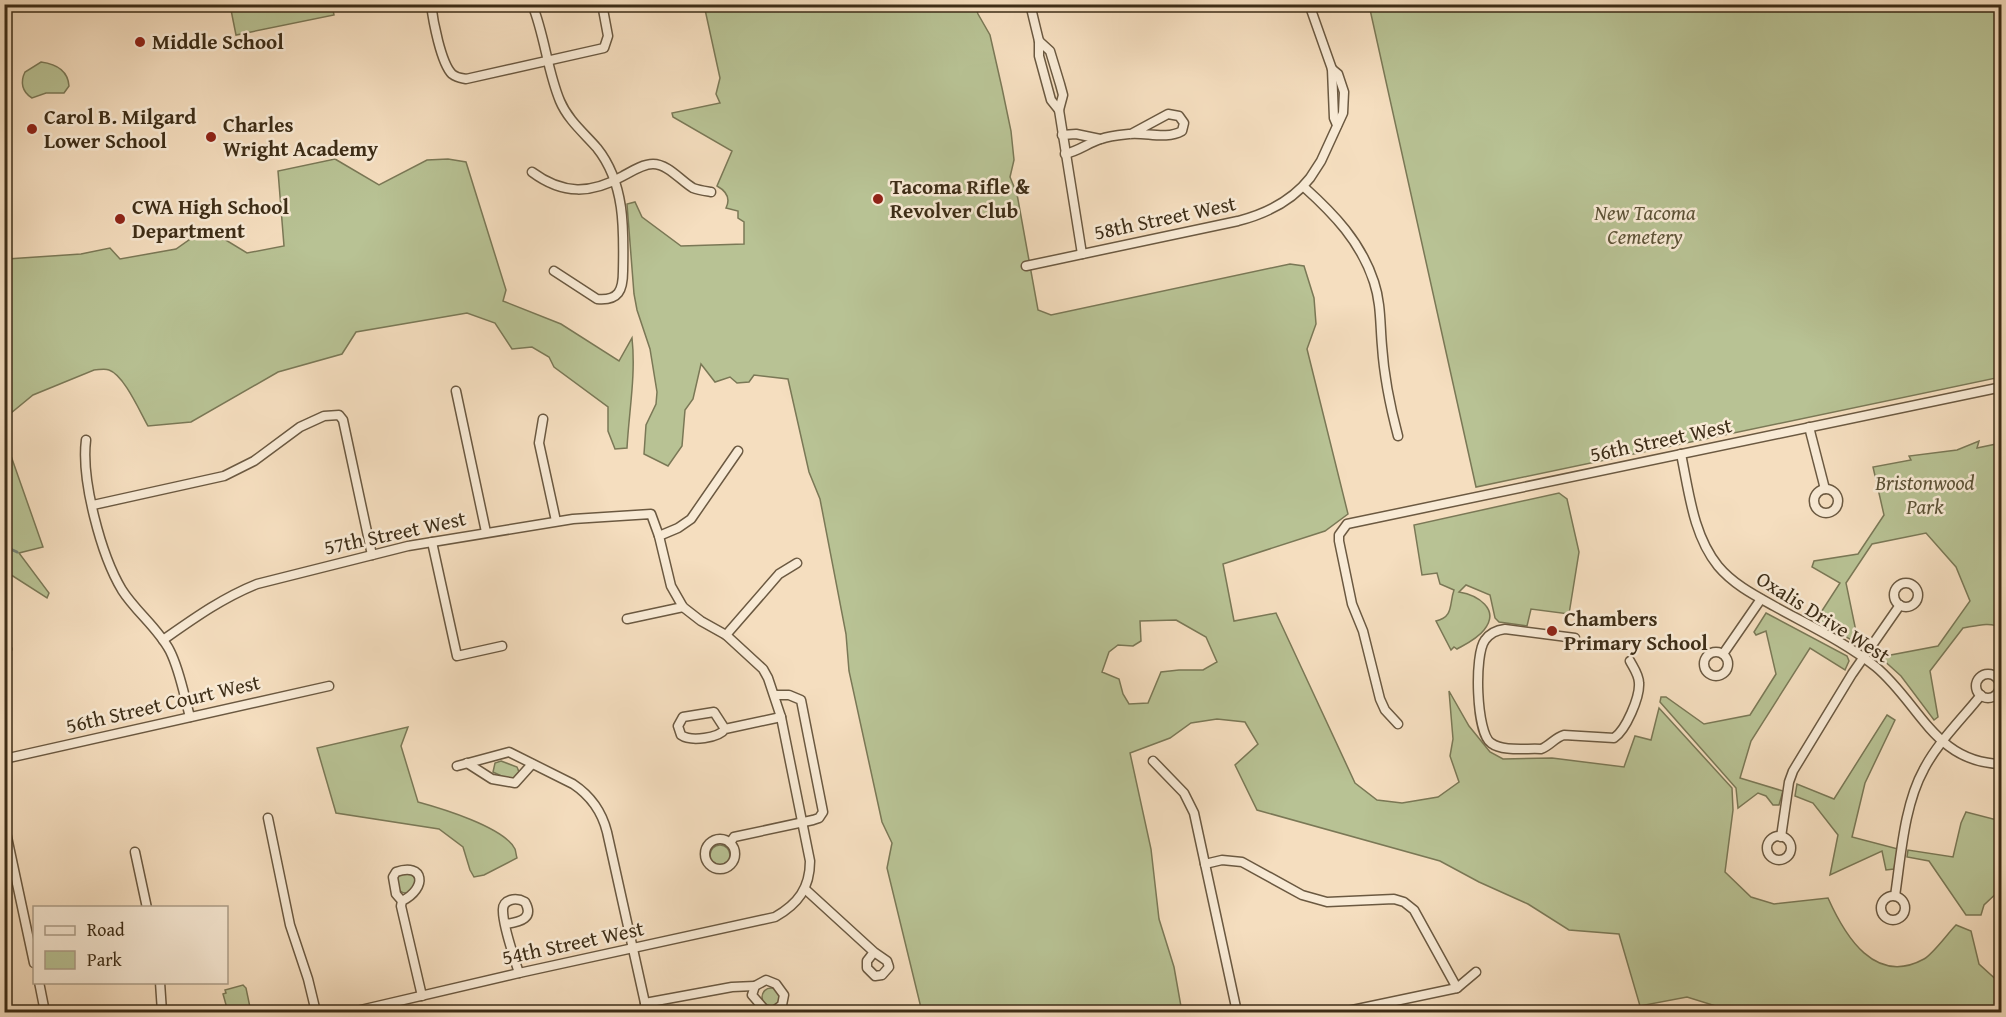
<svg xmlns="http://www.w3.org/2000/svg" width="2006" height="1017" viewBox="0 0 2006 1017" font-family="'Gentium Book Plus',serif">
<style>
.green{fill:#b8c294;stroke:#7a7856;stroke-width:1.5;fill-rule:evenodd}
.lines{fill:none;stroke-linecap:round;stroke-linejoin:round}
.stream{stroke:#768376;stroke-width:3}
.minor-casing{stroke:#6b5941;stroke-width:11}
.minor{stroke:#f8ead5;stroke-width:8}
.poi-dot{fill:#8f2418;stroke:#f8ead5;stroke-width:2}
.labels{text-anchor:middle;stroke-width:5;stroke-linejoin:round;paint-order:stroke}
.poi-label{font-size:21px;font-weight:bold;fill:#3d2d17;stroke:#f8ead5;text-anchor:start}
.park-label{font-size:21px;font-style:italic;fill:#5c5236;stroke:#f8ead5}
.street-label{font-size:21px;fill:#3d2d17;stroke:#f8ead5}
</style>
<rect width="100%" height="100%" fill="#f5debf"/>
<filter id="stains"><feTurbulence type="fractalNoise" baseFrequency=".00333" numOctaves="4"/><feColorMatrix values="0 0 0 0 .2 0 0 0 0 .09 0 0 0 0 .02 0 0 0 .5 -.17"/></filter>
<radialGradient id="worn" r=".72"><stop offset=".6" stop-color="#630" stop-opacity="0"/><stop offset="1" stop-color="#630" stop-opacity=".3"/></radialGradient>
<!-- green -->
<g class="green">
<polygon points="230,5 332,5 334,15 236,35"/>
<path d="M 704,5 L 975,5 L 978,14 L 990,35 L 1002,88 L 1011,131 L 1014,160 L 1010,177 L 1017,194 L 1038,310 L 1051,315 L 1290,264 L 1304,266 L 1314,298 L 1316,324 L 1307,349 L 1348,514 L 1325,531 L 1223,564 L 1234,621 L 1276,613 L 1355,783 L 1377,800 L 1402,803 L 1438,797 L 1459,782 L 1450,756 L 1453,739 L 1449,691 L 1469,726 L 1490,752 L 1503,759 L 1552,758 L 1624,767 L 1635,736 L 1651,740 L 1659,708 L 1732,788 L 1733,810 L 1725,872 L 1751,897 L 1774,904 L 1828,898 C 1845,936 1875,986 1924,959 C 1933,954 1948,933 1956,925 L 1971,931 L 1979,964 L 2001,984 L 2001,1012 L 1735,1012 L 1687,997 L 1640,1006 L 1619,934 L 1569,930 L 1528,904 L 1479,882 L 1440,861 L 1257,810 L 1235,765 L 1258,744 L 1245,722 L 1217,719 L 1191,723 L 1170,738 L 1130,753 L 1151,849 L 1159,919 L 1174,967 L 1182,1012 L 922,1012 L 887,868 L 892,843 L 882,822 L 849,671 L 846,634 L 820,499 L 809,472 L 788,379 L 754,375 L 749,382 L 737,383 L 730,377 L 715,382 L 701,364 L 693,399 L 685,410 L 682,446 L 668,466 L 644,454 L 646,425 L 656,404 L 657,392 L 650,349 L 637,310 L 634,294 L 627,204 L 635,202 L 642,217 L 681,246 L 744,244 L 744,222 L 738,218 L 738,211 L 726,208 C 731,198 726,191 717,186 L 732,151 L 673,117 L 672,113 L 720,103 L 716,94 L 720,78 ZM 1176,620 L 1206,637 L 1217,662 L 1203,670 L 1179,670 L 1161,672 L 1148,703 L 1129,704 L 1123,694 L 1119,679 L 1102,672 L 1109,652 L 1118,645 L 1133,646 L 1141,641 L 1140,621 Z"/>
<polygon points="1369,5 2001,5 2001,377 1476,487"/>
<path d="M 41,62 C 56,64 68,71 69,86 L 64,93 L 46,93 L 32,98 C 22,92 20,82 25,72 Z"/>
<path d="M 335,159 L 379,185 L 427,160 L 448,159 L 466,162 L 506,290 L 503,301 L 561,324 L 619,361 L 632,338 C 636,375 629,411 627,448 L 615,449 L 608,431 L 608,407 L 554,367 L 549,357 L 532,347 L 512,349 L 495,323 L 467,313 L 356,332 L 342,354 L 278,372 L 191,422 L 148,426 C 140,412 124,375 109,370 C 104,368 99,370 94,370 L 33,395 L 5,418 L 4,262 L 7,259 L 81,254 L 110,248 L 120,259 L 176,249 L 206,228 L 247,253 L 284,246 L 278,171 Z"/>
<polygon points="4,436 43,547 19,553 49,593 47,598 5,571"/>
<path d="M 1979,441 L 1977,448 L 2001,443 L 2001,628 C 1991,621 1975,626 1963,628 L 1930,671 L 1938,717 L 1934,720 L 1901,676 L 1880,657 L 1938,646 L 1970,601 L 1956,567 L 1926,533 L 1872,544 L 1846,583 L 1858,641 L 1855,642 L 1816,620 L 1840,583 L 1812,567 L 1814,561 L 1858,554 L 1884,515 L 1873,467 L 1911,460 L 1909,456 L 1957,450 Z"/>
<path d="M 1559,493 L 1567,499 L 1579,552 L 1569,614 L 1531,609 L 1527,626 L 1499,622 L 1495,618 L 1490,595 L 1466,585 L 1459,592 C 1477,595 1501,609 1484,630 C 1477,639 1466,644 1457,649 L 1454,647 L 1451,650 L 1436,621 C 1454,617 1449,604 1454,590 L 1440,584 L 1437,573 L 1422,575 L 1414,525 Z"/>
<polygon points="1766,613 1847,656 1849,661 1845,670 1810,648 1751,741 1740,778 1783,791 1779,805 1773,805 1766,796 1758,793 1738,808 1736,788 1660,702 1661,697 1666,697 1704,724 1750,715 1776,674 1766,631 1756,635 1754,632"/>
<polygon points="1887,715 1895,720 1865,783 1852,837 1898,849 1894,869 1886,870 1882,851 1830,875 1838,835 1813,803 1795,796 1797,784 1834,799"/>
<path d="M 408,727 L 401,746 L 418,802 C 440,808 504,827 515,849 C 516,852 516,855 517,858 L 484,875 L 474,877 L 470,870 L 463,847 L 439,829 L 336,813 L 317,748 Z"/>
<polygon points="501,761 517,767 519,772 512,781 493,772 495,763"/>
<polygon points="1966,812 2001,821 2001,889 1984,905 1981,915 1966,915 1929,861 1907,857 1908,850 1953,857 1961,823"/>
<circle cx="720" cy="855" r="10"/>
<circle cx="406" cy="883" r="10"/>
<polygon points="243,985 246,988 251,1012 228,1012 223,994 226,993 225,990"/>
<circle cx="771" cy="997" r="9"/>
</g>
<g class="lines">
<!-- stream -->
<polyline class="stream" points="4,546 17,552"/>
<defs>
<g id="minor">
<path d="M 431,4 C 433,21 441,63 452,74 C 457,78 461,78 466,79 L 604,48 L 608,36 L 602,4"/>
<path d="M 532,4 C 545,36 547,70 560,101 C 568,120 584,133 597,148 C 625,183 624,229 623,271 C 623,290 619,301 597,299 L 554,271"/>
<polyline points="1030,4 1039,41 1039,56 1051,100 1059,110"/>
<polyline points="1309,4 1332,69 1334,118 1337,125"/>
<polyline points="1039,41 1050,51 1060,84 1063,95 1059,110 1082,254"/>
<polyline points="1062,135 1076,134 1100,139"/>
<path d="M 1065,154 C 1079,151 1088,143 1101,139 C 1109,136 1120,135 1129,134 C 1146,132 1166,140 1182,131 L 1184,123 L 1179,116 L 1168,114 L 1131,134"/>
<path d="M 532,172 C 563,195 591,194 623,176 C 632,171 643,164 653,164 C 668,164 681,181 693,188 C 698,190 705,191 711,192"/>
<path d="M 1304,187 C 1334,214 1361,242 1374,282 C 1381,303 1380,324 1382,346 C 1384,376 1390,406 1398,436"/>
<path d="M 1026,266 L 1238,221 C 1265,214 1292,201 1310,178 L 1321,161 L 1343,113 L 1344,92 L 1338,74 L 1332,69"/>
<polyline points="456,391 486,532"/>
<polyline points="543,419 539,443 556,521"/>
<polyline points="1809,427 1825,489"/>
<path d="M 86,440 C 81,480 101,555 122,590 C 136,612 158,628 170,651 C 180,671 184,695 190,717"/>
<path d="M 1681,454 C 1689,492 1693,535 1718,566 C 1733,584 1754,595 1774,606 C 1808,625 1845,642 1876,667 C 1920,704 1935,763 2002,764"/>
<circle cx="1826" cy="501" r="12"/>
<polyline points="93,505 224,476 254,461 300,427 324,416 339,415 343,420 372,555"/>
<polyline points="659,536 678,528 691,519 738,451"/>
<polyline points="432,542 457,656 502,646"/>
<circle cx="1906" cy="595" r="12"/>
<polyline points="627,619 683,607"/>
<polyline points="726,635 779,574 797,563"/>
<path d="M 1575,638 L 1505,629 C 1497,630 1490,633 1485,640 C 1474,654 1476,733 1491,743 C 1503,752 1527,748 1541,749 C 1550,746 1554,738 1564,735 L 1614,738 C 1626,730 1640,697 1639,683 C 1639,675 1633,667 1630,661"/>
<path d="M 163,640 C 193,619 222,598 257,584 L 408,546 L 573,519 L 651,514 L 659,536 L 671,586 L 683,607 L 701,621 L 726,635 L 763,669 L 768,678 L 781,717 L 810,861 C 810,888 798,904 775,917 L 519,973 L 352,1012"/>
<circle cx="1716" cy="664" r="12"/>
<polyline points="1723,654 1761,599"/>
<polyline points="4,655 7,649"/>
<circle cx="1988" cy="686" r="12"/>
<polyline points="1398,724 1385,710 1380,699 1363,631 1352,604 1339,541 1339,535 1347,524 2002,387"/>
<path d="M 725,729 C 719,738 691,742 681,735 L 678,726 L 683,717 L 714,712 L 725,729 L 781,717"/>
<polyline points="4,759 329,686"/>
<polyline points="1153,761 1184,793 1194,813 1237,1012"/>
<polyline points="467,763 492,779 515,783 532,764"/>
<path d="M 457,766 L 509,752 L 573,784 C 591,796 602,812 607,832 L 647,1012"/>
<polyline points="268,818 290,925 308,979 316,1012"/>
<polyline points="4,823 34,963"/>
<circle cx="1779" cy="848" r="12"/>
<polyline points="1781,837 1789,782 1793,771 1852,674 1900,605"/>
<circle cx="720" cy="854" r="15"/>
<polyline points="730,843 734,837 813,820 819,818 823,812 801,700 789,695 775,695"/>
<polyline points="135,852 147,908"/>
<polyline points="1205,864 1222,860 1242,862 1302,895 1327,902 1394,899 1404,902 1414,910 1457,988"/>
<polyline points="805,889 874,952 887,961 889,967 882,975 875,976 867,968 867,961 874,952"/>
<path d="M 1895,896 C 1901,856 1904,805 1924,769 C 1938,742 1962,719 1981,695"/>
<circle cx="1893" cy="908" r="12"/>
<path d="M 402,901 L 396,894 L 393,877 L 396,872 C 424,862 428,888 402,901 L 401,906 L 422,996"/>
<path d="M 506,924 C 521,922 534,918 525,902 C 516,897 502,899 503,911 C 503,927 514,957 519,973"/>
<polygon points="766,980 776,984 784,995 782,1005 774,1011 765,1010 752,995 755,986"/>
<polyline points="39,982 45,1012"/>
<polyline points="160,982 162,1012"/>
<polyline points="645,1003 732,987 755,986"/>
<polyline points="1343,1012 1457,988 1476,972"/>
</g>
</defs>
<!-- minor casing -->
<use href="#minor" class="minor-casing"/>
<!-- minor -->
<use href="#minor" class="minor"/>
</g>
<!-- markers -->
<g class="poi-dot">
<circle cx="140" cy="42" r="6"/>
<circle cx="32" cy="129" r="6"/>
<circle cx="211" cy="137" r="6"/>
<circle cx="878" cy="199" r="6"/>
<circle cx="120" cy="219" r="6"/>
<circle cx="1552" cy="631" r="6"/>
</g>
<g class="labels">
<!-- poi labels -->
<g class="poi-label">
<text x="152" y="49">Middle School</text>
<text x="44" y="124">Carol B. Milgard<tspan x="44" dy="24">Lower School</tspan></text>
<text x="223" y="132">Charles<tspan x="223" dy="24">Wright Academy</tspan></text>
<text x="890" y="194">Tacoma Rifle &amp;<tspan x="890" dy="24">Revolver Club</tspan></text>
<text x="132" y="214">CWA High School<tspan x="132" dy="24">Department</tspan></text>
<text x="1564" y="626">Chambers<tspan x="1564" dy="24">Primary School</tspan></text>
</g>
<!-- park labels -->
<g class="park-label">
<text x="1645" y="220">New Tacoma<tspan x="1645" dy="24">Cemetery</tspan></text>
<text x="1925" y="490">Bristonwood<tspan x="1925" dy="24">Park</tspan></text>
</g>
<!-- street labels -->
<g class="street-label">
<text transform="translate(1165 218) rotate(-12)" y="7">58th Street West</text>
<text transform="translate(1661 440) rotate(-12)" y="7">56th Street West</text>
<text transform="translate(395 533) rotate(-12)" y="7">57th Street West</text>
<text transform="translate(1823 617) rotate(32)" y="7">Oxalis Drive West</text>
<text transform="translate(163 704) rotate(-13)" y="7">56th Street Court West</text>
<text transform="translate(573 943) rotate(-12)" y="7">54th Street West</text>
</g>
</g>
<!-- margin -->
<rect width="2006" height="1017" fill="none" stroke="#f5debf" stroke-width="24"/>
<rect x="6" y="6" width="1994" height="1005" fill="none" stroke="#3d2d17" stroke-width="3"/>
<rect x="12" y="12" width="1982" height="993" fill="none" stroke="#3d2d17" stroke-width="1.5"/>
<!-- legend -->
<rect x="33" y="906" width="195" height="78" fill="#f8ead5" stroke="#ad9e89" stroke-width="1.5"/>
<rect x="45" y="926" width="30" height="9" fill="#f8ead5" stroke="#ad9e89" stroke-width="1.5"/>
<text x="87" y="936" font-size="18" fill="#3d2d17">Road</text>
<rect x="45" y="951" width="30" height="18" fill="#b8c294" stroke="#ad9e89" stroke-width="1.5"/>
<text x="87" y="966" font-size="18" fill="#3d2d17">Park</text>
<rect width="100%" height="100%" filter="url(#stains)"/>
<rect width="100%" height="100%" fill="url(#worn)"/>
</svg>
